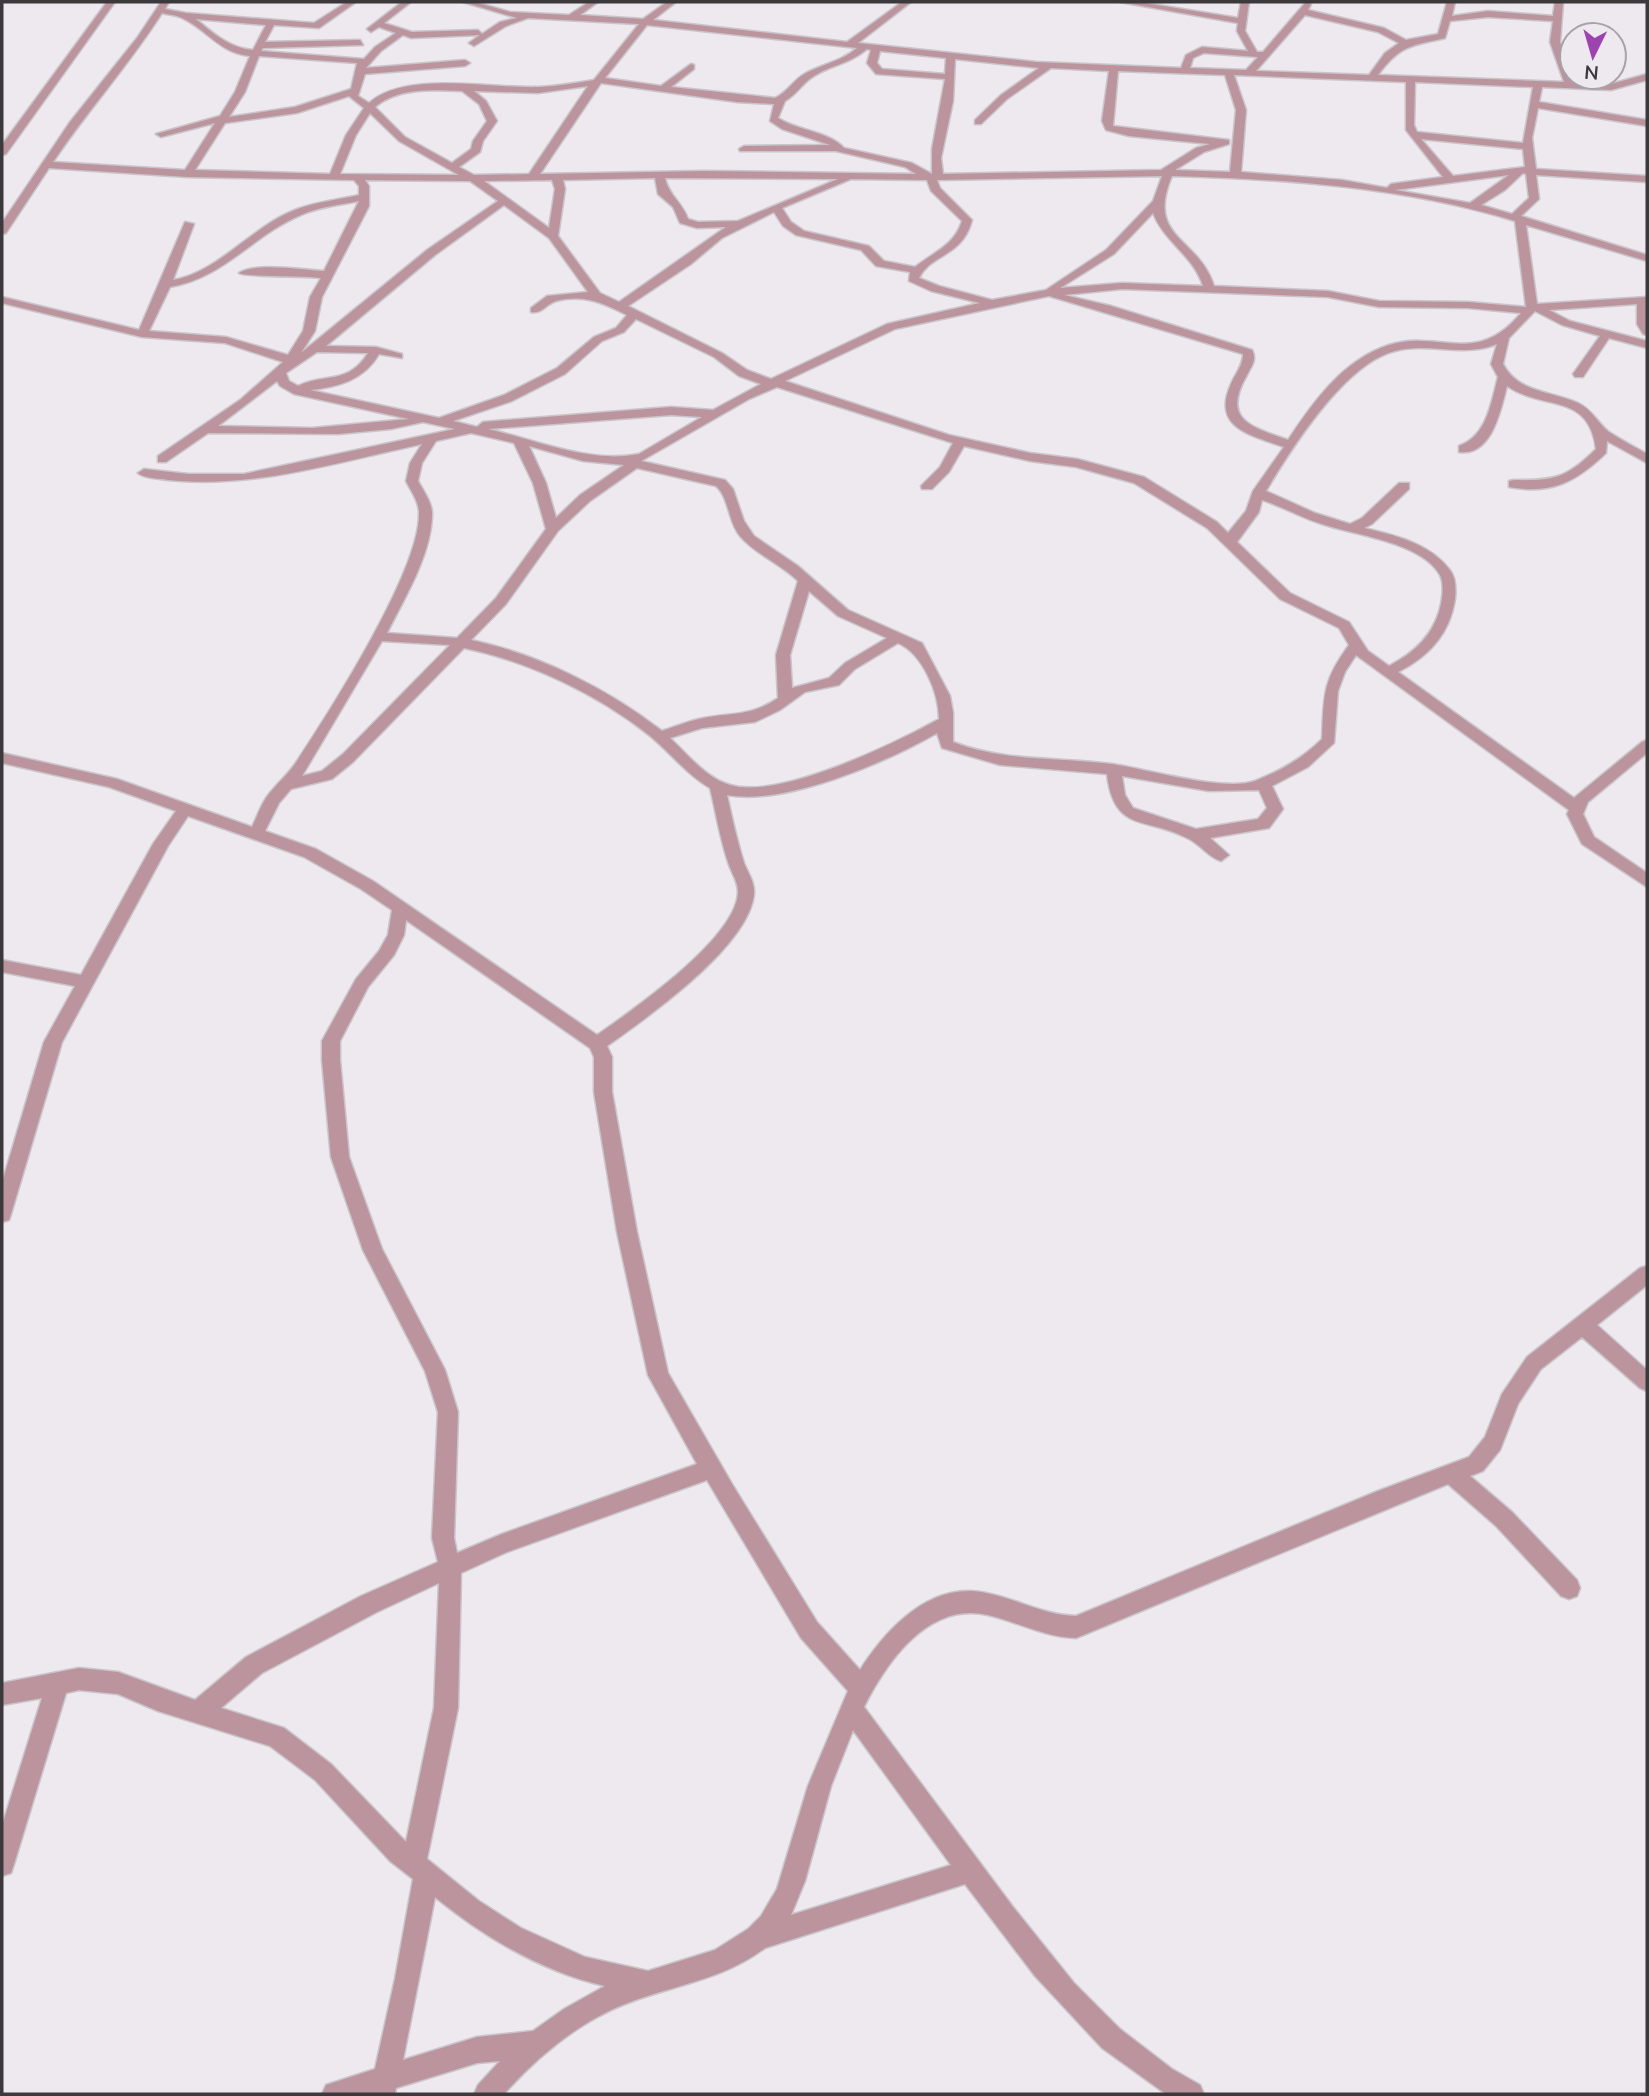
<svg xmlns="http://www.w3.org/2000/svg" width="1649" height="2096" viewBox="0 0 1649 2096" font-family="Mulish,sans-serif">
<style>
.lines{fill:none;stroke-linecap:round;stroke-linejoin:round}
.minor-casing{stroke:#cac5cb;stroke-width:3}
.minor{fill:#bb949d;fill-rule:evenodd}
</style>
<rect width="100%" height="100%" fill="#eee8ef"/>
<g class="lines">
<defs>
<g id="minor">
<polygon points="107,2 115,2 6,154 2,155 2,145"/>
<path d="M 161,2 L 169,2 L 165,9 L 186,13 L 314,23 L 347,2 L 356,2 L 319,28 L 274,25 L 265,42 L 360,40 L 363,45 L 263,48 L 261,51 L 364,59 L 375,47 L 396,33 L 379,27 L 371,32 L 367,29 L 402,2 L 411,2 L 384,23 L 412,32 L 478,30 L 482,34 L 500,22 L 517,18 L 463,2 L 475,2 L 510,12 L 569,15 L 589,2 L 598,2 L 580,15 L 643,19 L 667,2 L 676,2 L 653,20 L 847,42 L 902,2 L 911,2 L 858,43 L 1036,62 L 1181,68 L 1186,55 L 1202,47 L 1248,51 L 1237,31 L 1238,23 L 1120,2 L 1139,2 L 1238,18 L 1241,2 L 1249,2 L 1245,31 L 1257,52 L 1263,52 L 1306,2 L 1311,4 L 1308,10 L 1384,28 L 1406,40 L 1438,34 L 1447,2 L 1455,2 L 1452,16 L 1488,11 L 1553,16 L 1555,2 L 1563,2 L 1560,42 L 1574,83 L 1611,84 L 1647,74 L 1647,80 L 1611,90 L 1542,87 L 1539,102 L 1647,120 L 1647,126 L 1538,108 L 1532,138 L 1536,169 L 1647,176 L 1647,182 L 1536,175 L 1539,199 L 1521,216 L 1647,255 L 1647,261 L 1526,225 L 1537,304 L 1647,297 L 1647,335 L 1643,334 L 1637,324 L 1637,304 L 1549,310 L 1570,321 L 1647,341 L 1647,348 L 1609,338 L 1583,377 L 1575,377 L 1573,374 L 1600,336 L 1562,325 L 1535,311 L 1509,338 L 1503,364 C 1518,393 1551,391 1578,403 C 1593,410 1598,424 1609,432 C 1621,440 1635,447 1647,454 L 1647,463 L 1607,441 L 1606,453 C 1577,481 1552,495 1509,487 L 1509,481 L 1514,480 C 1554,481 1567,478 1596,449 C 1589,392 1544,411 1507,386 C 1501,409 1492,457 1459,452 L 1459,446 C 1487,436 1491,403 1498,377 L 1491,364 L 1497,344 C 1464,358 1429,342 1395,351 C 1345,363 1291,449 1266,491 L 1315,513 L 1350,524 L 1362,518 L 1399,483 L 1409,483 L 1409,489 L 1372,524 L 1364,528 C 1394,535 1429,543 1449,569 C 1456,577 1456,589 1455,599 C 1450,634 1428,657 1398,672 L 1574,798 L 1642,742 L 1647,740 L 1647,753 L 1588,802 L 1583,814 L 1594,837 L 1647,873 L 1647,887 L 1582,844 L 1567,814 L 1569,810 L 1356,655 L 1345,672 L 1338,691 L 1334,743 L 1308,767 L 1272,786 L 1283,809 L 1269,828 L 1210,838 L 1229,855 L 1221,861 C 1208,857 1201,845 1189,839 C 1147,816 1114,834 1107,774 L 1000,765 L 942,748 L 937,733 C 887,762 784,806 727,795 C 732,818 737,841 744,863 C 748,873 755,883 754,894 C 749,946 648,1017 607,1046 L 612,1057 L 612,1092 L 637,1232 L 668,1373 L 732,1484 L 817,1622 L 860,1670 C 887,1628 931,1581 986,1593 C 1017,1599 1044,1615 1076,1616 L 1378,1491 L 1469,1457 L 1485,1437 L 1502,1394 L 1527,1357 L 1640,1268 L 1647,1266 L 1647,1285 L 1597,1325 L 1647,1370 L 1647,1391 L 1640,1388 L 1582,1337 L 1541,1369 L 1518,1404 L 1500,1450 L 1483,1471 L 1470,1476 L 1512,1512 L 1577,1580 L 1580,1588 L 1577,1596 L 1569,1599 L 1561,1596 L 1496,1526 L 1448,1484 L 1076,1638 C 1044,1637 1018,1622 988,1615 C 929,1601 887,1661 864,1707 L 1013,1907 L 1074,1983 L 1120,2029 L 1172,2069 L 1200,2085 L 1204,2094 L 1166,2094 L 1102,2048 L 1035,1976 L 965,1884 L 765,1948 C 723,1980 673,1985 625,2004 C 579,2022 537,2057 504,2094 L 474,2094 L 478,2085 L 500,2061 L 477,2063 L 396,2088 L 395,2094 L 322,2094 L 326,2085 L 375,2069 L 395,1979 L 413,1879 L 390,1861 L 315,1780 L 270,1746 L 158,1711 L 118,1694 L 79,1690 L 66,1693 L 14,1864 L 11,1873 L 2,1876 L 2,1826 L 42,1698 L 2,1705 L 2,1683 L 79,1668 L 118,1672 L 195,1700 L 246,1657 L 361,1596 L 438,1562 L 432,1538 L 438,1412 L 425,1371 L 363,1250 L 331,1157 L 322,1060 L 322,1041 L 356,979 L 379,951 L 388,935 L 392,910 L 361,889 L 304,857 L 188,816 L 168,846 L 62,1042 L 11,1214 L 9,1220 L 2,1222 L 2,1183 L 44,1042 L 75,986 L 2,972 L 2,960 L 81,975 L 153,844 L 176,811 L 109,787 L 2,763 L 2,753 L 117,779 L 252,827 C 257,817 260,807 266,798 C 275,785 288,775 297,761 C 330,711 419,572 419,515 C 420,503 411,491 406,481 L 410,463 L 422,444 C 338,462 254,489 168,480 C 158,478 145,479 138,473 L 144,469 L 188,474 L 244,474 L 455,429 L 423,422 L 391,429 L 338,434 L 208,433 L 166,462 L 158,462 L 158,456 L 240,400 L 283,362 L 225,343 L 142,337 L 2,303 L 2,297 L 139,330 L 185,222 L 194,224 L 173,280 C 219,272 251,227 295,210 C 314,202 338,200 359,195 L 359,186 L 354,180 L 188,177 L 49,168 L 6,233 L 2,234 L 2,223 L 70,122 L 137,38 ZM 162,13 C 169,15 178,15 184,19 C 208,31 220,53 250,56 L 235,92 L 220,116 L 156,134 L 161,137 L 215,123 L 185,170 L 53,162 C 87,111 129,65 162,13 ZM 1305,15 L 1378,32 L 1399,43 L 1385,53 L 1369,75 L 1256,71 ZM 1488,17 L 1553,21 L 1550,42 L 1564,82 L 1378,75 C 1400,45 1411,46 1445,38 L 1450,21 ZM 528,18 L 639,24 L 594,80 C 576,83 558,86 539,87 C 492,89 406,70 369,103 L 358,96 L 365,74 L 465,66 L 470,63 L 465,60 L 366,68 L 381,51 L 403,35 L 411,38 L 480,35 L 469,43 L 474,46 L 506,26 ZM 196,19 L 266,25 L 253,50 C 229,48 213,33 196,19 ZM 647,25 L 857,48 C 842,61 823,64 806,73 C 794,79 788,92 775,98 L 671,87 L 694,69 L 694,65 L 691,64 L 661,86 L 605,78 ZM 867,49 L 871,50 L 867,63 L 876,74 L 945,79 L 932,149 L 932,174 L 912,163 L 844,148 C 828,131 798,131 778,118 L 785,101 C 796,95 801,85 811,78 C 829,65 848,65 867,49 ZM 880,51 L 946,58 L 945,74 L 882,69 L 877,63 ZM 1204,53 L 1258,57 L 1246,70 L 1190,68 L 1193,58 ZM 259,56 L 357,63 L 351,89 L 295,107 L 229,117 L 245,92 ZM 955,59 L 1039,68 L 1001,95 L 975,120 L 975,124 L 981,124 L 1007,99 L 1051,68 L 1109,71 L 1102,121 L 1106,130 L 1129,136 L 1210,144 L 1196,148 L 1161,170 L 943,174 L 941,158 L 953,101 ZM 1118,71 L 1225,75 L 1236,110 L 1230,172 L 1175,170 L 1204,152 L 1229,144 L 1229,140 L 1113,126 ZM 1234,75 L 1406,82 L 1406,130 L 1443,177 L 1391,184 L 1387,188 L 1342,180 L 1241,172 L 1246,110 ZM 1415,82 L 1533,87 L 1523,143 L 1417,132 L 1414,125 ZM 601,83 L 737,102 L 774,104 L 770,121 L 782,129 L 830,145 L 744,146 L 739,149 L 740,151 L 836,151 L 905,167 L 916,174 L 704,171 L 540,174 ZM 588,86 L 529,174 L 474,175 L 459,167 L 480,152 L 483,141 L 497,121 L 486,101 L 474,91 L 538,93 ZM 462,91 L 479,104 L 487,121 L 473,141 L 471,149 L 452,163 L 405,137 L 375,107 C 398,87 434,90 462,91 ZM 349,96 L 364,108 L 346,135 L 330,174 L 195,170 L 225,123 L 297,113 ZM 370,113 L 399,141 L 459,175 L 340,174 L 356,135 ZM 1421,139 L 1523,149 L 1525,167 L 1453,176 ZM 1523,173 L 1526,174 L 1529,198 L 1512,214 L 1481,205 L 1505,190 ZM 1509,175 L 1470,203 L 1395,190 ZM 1162,176 L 1153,201 L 1106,250 L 1046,290 L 992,300 L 939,286 L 919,278 C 931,253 962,258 972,220 L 940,188 L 937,180 ZM 1172,176 C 1285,179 1404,187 1515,221 L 1526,307 L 1468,302 L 1379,301 L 1328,291 L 1214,286 C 1198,236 1145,239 1172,176 ZM 655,178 L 658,194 L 673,207 L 680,223 L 697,228 L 726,227 L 619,302 L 600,293 L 558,236 L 565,189 L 563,180 ZM 665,178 L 838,179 L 738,221 L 698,222 L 688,219 C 682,202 669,196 665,178 ZM 851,179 L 927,180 L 931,191 L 962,221 C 955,245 934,252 915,267 L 884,261 L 869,246 L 804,231 L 791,222 L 782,208 ZM 365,180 L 470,181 L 498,201 L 427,250 L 301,353 L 315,331 L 322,297 L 369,206 L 369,186 ZM 552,180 L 555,189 L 549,228 L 484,181 ZM 359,201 L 324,271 C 303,270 255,262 239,273 C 245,277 306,276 321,278 L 310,297 L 303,331 L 288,355 L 226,337 L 149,331 L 170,287 C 224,278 253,235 301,215 C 318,207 340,205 359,201 ZM 504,205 L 549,238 L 588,292 L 547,296 L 531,308 L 531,312 C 542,314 546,304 556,301 C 584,294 603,303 627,315 L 616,328 L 594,337 L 557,368 L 504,395 L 439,418 L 310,390 C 338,387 364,380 379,354 L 402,358 L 402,354 L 376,347 L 326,346 L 435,255 ZM 774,212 L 783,226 L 796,235 L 861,250 L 876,266 L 910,272 L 909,281 L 931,291 L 980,303 L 887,324 L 771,379 L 747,370 L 722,353 L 628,306 L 691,264 L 722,238 ZM 1153,213 C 1164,242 1194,256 1203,286 L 1122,283 L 1060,288 L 1114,254 ZM 1122,289 L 1328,297 L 1379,307 L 1468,308 L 1521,313 C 1476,368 1439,329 1389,345 C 1343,360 1314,401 1288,440 C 1251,427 1221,420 1247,375 C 1252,365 1257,360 1252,350 L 1111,306 L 1064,295 ZM 1049,296 L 1243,354 C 1243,366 1235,374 1231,384 C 1211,428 1251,435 1284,447 L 1253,491 L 1246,511 L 1228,533 L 1217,522 L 1144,477 L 1077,459 L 1030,453 L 949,435 L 785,381 L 895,329 ZM 636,319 L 714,357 L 739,376 L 761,384 L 713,410 L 671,407 L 483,422 L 477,427 L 453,421 L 512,401 L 565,374 L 602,341 L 624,332 ZM 317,352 L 368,353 C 349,385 324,373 298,386 L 289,381 L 286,373 ZM 277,381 L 280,386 L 294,394 L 409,419 L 312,428 L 218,426 ZM 777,387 L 953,443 L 940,467 L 921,486 L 922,489 L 932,489 L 949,472 L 964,446 L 1030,461 L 1076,467 L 1134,483 L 1207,528 L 1280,599 L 1339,628 L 1349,645 C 1322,682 1324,695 1322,739 C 1302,759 1280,771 1255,781 C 1224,792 1146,769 1112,764 C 1059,757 1004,762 953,742 L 953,713 L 950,696 L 922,643 L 848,610 L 798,566 L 754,536 L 744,521 L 733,489 L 725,480 L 641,461 L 749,399 ZM 671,415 L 702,417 L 639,454 C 590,464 536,440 488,429 ZM 471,433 L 514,443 L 533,483 L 546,529 L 496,598 L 457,638 L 387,633 C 404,599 431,555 432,516 C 433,504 424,492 418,481 L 422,463 L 436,441 ZM 529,446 L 583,461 L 624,465 L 580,495 L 556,518 L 546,483 ZM 637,468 L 716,486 C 729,497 728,522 740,536 C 755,554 781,564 798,581 L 776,655 L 778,698 C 749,718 730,712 699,719 C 686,722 674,727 662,731 C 608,689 538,654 471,640 L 506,604 L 558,531 L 590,501 ZM 1262,500 C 1281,506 1302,518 1322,524 C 1354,535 1422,542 1440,575 C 1445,585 1442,602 1439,612 C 1431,638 1412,654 1389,666 L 1368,651 L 1349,622 L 1290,593 L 1237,542 L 1259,512 ZM 809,591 L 838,616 L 887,638 L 845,663 L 829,678 L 792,688 L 790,655 ZM 382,641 L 450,645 L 343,754 L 322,771 L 302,776 ZM 898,643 C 923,654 939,693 939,719 C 894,744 779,800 730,785 C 706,778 688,755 670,738 L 702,728 L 755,722 L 780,710 L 805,692 L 839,685 L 855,669 ZM 464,648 C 528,661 597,694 649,735 C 670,752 686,774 710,788 C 716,813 720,838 728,862 C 731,872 738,881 738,892 C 737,938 633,1010 597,1035 L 373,881 L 316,849 L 265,831 L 279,803 L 291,789 L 332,779 L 353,762 ZM 1122,776 L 1209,791 L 1259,790 L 1267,808 L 1258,819 L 1196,829 L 1133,808 L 1125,795 ZM 406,920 L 590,1048 L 594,1057 L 594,1092 L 617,1232 L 648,1375 L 697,1464 L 502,1534 L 457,1553 L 454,1538 L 458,1412 L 445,1370 L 382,1249 L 349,1157 L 340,1060 L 340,1041 L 368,987 L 394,955 L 404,935 ZM 707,1480 L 801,1638 L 848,1691 L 808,1786 L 777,1889 L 761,1916 L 748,1929 L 715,1950 L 648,1971 L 585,1957 L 521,1928 L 479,1901 L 427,1859 L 458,1708 L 461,1573 L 507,1552 ZM 439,1583 L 434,1708 L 406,1842 L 331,1764 L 284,1728 L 221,1708 L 262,1673 L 377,1612 ZM 853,1730 L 951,1865 L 791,1915 L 805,1881 L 831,1786 ZM 435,1897 C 484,1937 543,1972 605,1986 L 564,2009 L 533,2031 L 477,2037 L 403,2060 Z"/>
</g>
</defs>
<!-- minor casing -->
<use href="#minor" class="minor-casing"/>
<!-- minor -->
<use href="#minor" class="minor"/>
</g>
<!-- border -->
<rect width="1649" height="2096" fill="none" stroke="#3b393b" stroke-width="7"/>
<!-- north arrow -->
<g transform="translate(1593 56) rotate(185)"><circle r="33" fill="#eee8ef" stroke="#a6a2a7" stroke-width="2"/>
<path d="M0-5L12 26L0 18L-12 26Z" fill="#9d43af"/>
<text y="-10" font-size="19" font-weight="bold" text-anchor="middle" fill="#3b393b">N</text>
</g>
</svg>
